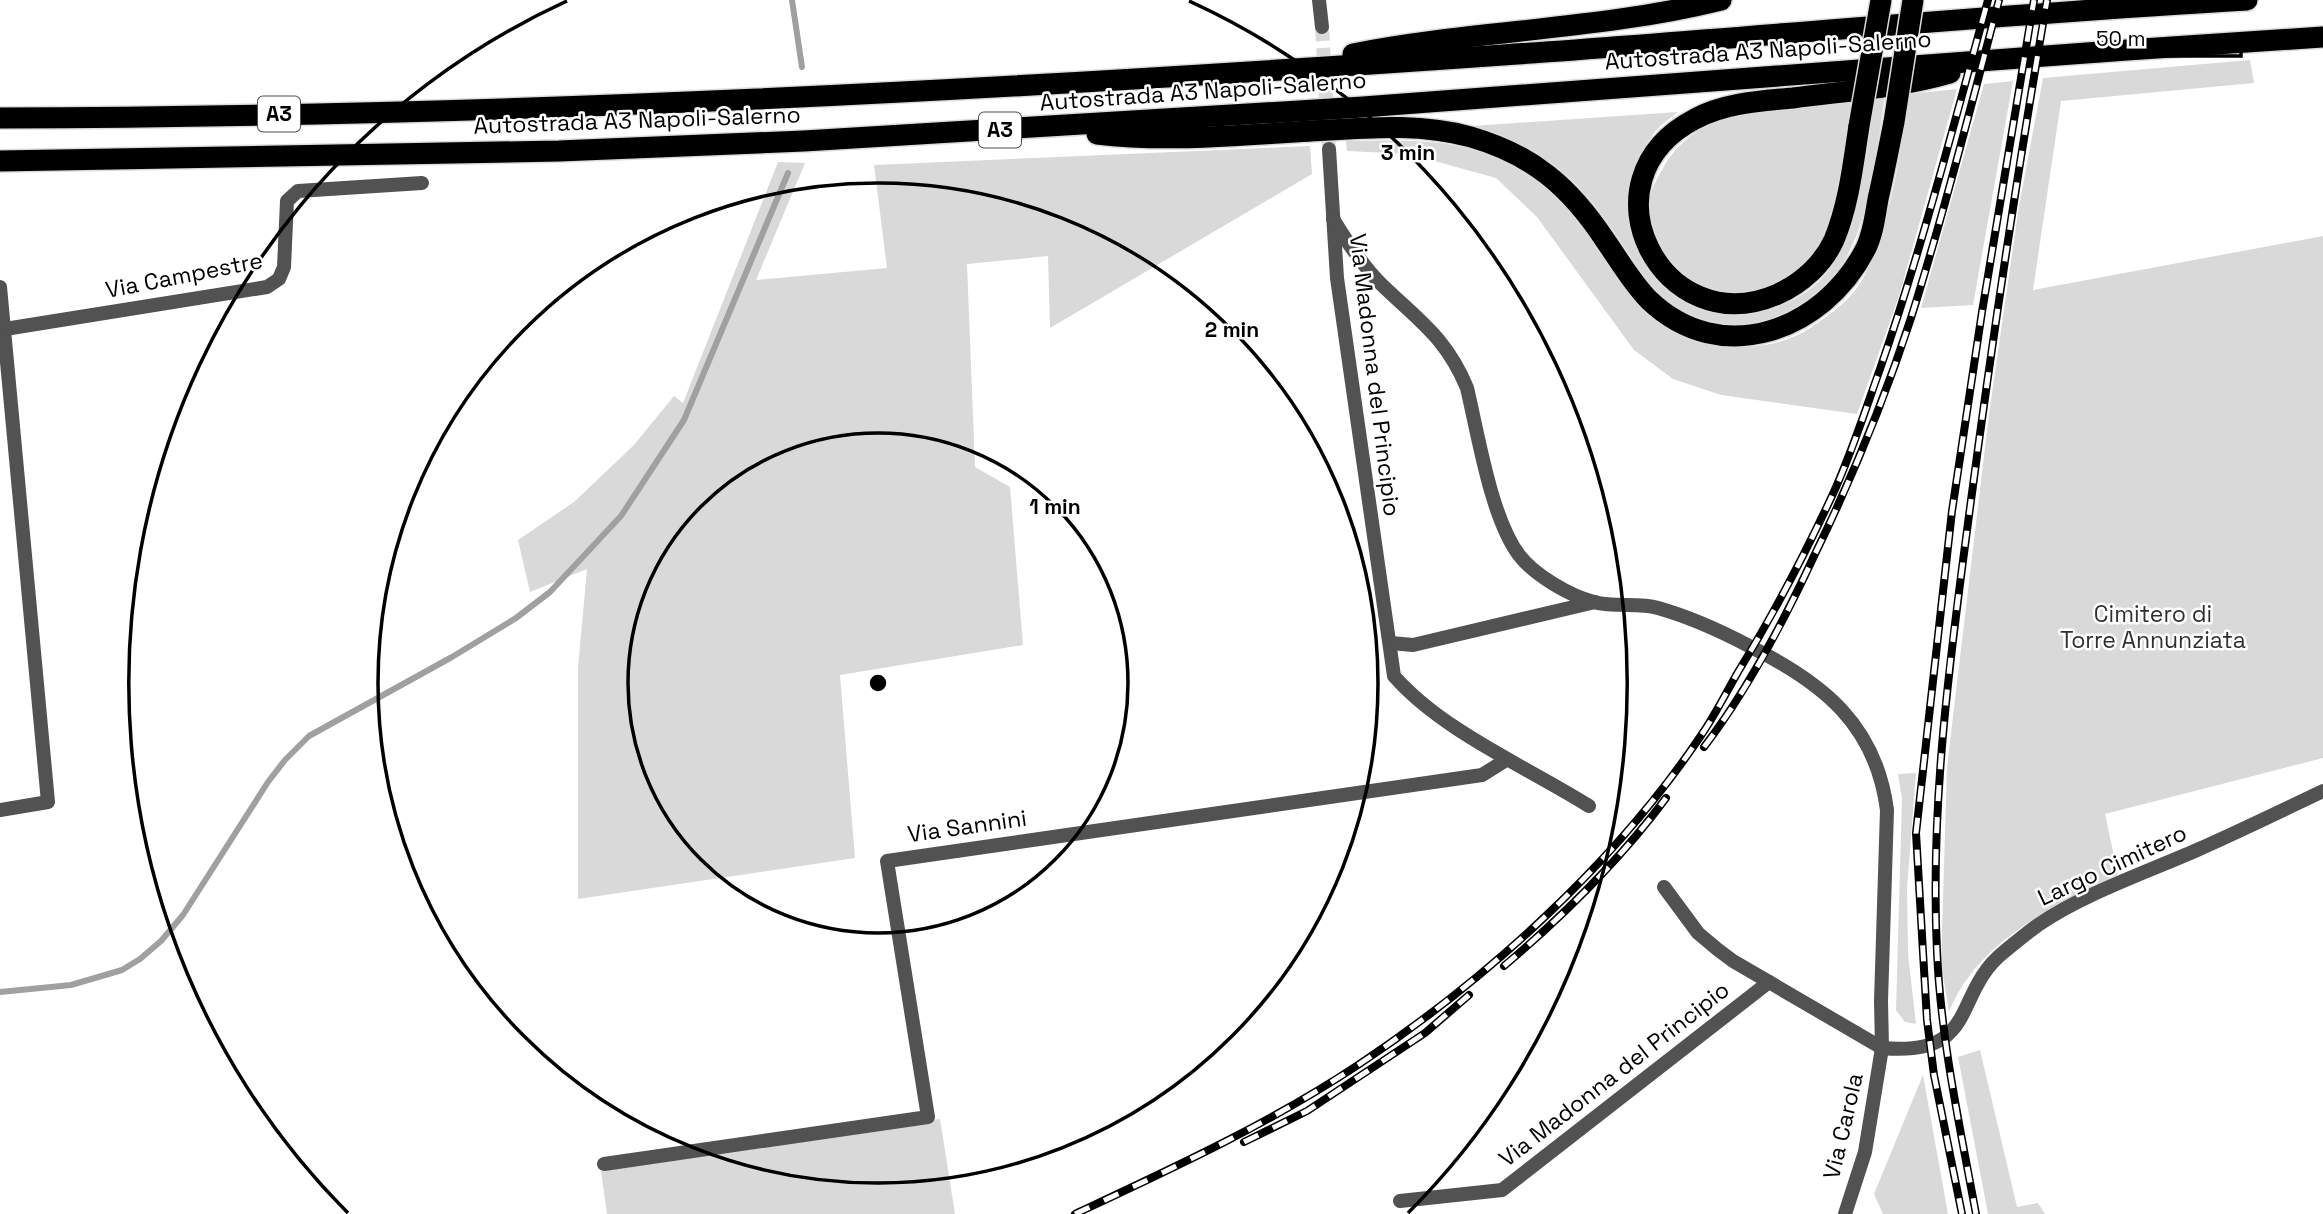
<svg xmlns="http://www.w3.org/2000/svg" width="2323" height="1214" viewBox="0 0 2323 1214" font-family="'Space Grotesk',sans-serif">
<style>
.green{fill:#d9d9d9}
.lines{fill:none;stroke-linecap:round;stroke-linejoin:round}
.stream{stroke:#a0a0a0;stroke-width:6}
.street-tunnel{stroke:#d9d9d9;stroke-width:14;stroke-dasharray:14 7;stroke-linecap:butt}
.highway-casing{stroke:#dbdbdb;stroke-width:24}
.street{stroke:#525252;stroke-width:14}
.highway{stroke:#000;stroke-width:21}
.rail-casing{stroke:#000;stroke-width:8}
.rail{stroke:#fff;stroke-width:5;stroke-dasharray:16;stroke-linecap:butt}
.highway-bridge-casing{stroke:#dbdbdb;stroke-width:24;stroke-linecap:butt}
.highway-bridge{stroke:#000;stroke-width:21}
.ring{fill:none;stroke:#000;stroke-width:3.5}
.labels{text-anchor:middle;stroke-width:5;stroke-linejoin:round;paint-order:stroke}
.shield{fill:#fff;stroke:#4c4c4c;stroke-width:2}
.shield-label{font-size:21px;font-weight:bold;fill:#000}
.street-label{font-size:23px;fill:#000;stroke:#fff}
.park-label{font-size:23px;fill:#303030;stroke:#fff}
.centre{fill:#000;stroke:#fff;stroke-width:3.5}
.ring-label{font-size:21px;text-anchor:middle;font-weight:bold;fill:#000;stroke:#fff;stroke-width:5;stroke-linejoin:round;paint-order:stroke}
</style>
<rect width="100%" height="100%" fill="#fff"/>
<!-- green -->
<g class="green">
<path d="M 2250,60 L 2254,83 L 2061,101 L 2033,290 L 2323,236 L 2323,758 L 2105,814 L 2118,875 C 2053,907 1978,940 1949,1012 L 1941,963 L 1947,767 L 1989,414 L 2019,206 L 2043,78 Z"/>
<polygon points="2013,81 1973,305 1921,308 1984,84"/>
<path d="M 1957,89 L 1899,296 L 1857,414 L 1721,395 L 1673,379 L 1634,350 L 1537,217 L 1496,178 L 1409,154 L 1347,151 L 1346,141 C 1405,140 1470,137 1521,170 C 1545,185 1567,204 1584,227 C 1608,259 1625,297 1658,322 C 1680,339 1711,344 1738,346 C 1764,348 1792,341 1813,326 C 1828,316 1843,305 1854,292 C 1888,248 1901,149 1909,94 Z"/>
<path d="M 1875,96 L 1885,96 C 1871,185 1867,295 1763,322 C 1731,330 1693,321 1668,301 C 1646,285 1634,260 1619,239 C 1576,175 1546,150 1472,126 L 1678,112 C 1670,119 1660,125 1654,133 C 1601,200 1634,300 1720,314 C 1738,317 1756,313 1773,308 C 1794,302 1816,288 1829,270 C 1865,220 1862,153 1875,96 Z"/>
<path d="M 1851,102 C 1845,142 1837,219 1815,252 C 1776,309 1688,308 1658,243 C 1652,231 1646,215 1649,202 C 1651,190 1657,178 1663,168 C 1673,149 1694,130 1714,123 C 1758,107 1805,104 1851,102 Z"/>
<polygon points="1310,146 1312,174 1050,328 1048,256 967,264 975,467 1010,487 1023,645 840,675 855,858 578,899 578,668 587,569 530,592 518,540 574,502 634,445 674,396 683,403 778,162 805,163 756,280 887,268 874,165"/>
<polygon points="1916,773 1907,888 1908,954 1916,1024 1905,1022 1896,1010 1902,799 1898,774"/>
<polygon points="1980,1050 2017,1207 2038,1203 2045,1214 1988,1214 1958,1057"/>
<polygon points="1923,1075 1948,1214 1883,1214 1874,1194"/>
<polygon points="940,1119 955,1214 607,1214 601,1171"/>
</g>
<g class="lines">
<!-- stream -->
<g class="stream">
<polyline points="792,0 802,67"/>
<polyline points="0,992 71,985 122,970 140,959 161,941 183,915 268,782 285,760 309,736 452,657 516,618 550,592 621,516 684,420 788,173"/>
</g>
<!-- street-tunnel -->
<polyline class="street-tunnel" points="1322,27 1329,149"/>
<defs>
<g id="highway">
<path d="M 1353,54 C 1475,30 1600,30 1721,0"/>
<path d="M 0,118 C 501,117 1003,90 1503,55 C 1751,38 1999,14 2247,0"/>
<path d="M 1859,126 C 1853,164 1849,204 1834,240 C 1823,264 1802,283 1778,294 C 1663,345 1577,180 1695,119 C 1724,103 1760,101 1793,98 C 1845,91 1899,88 1950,73"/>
<path d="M 1097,134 C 1173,143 1252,134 1329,130 C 1376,127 1425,124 1471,137 C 1533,155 1570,187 1605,240 C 1619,260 1632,283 1649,300 C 1721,369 1823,331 1865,250 C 1873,235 1875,216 1878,199 C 1884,173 1889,147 1894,122"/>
<polyline points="0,161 559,151 804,141 1363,107 2127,50 2323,37"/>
</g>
</defs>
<!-- highway casing -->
<use href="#highway" class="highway-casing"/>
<!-- street -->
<g class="street">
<polyline points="1319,0 1322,27"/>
<path d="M 1329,149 L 1337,278 L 1394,676 C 1442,731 1527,767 1589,806"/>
<path d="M 1333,219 C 1347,242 1362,265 1381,284 C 1418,320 1446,337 1467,388 C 1478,434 1491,518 1519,555 C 1534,575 1570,596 1594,602 C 1615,608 1638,602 1658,608 C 1690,617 1721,631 1751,647 C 1823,683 1876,725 1887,810 L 1881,1001 L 1882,1048 L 1865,1152 L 1845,1214"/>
<polyline points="0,287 48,802 0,810"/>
<polyline points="5,329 267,287 279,279 284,267 287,201 298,191 422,183"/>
<polyline points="1391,643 1413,645 1595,602"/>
<path d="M 1664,887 L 1698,933 L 1717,949 L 1733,961 L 1882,1048 C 1981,1057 1951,993 2005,951 C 2016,942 2027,933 2038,925 C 2083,894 2147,872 2197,850 C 2240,831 2281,811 2323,791"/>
<polyline points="604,1164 928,1117 887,861 1482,775 1506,760"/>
<polyline points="1400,1201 1502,1190 1769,982"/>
</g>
<!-- highway -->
<use href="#highway" class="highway"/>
<defs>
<g id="rail">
<path d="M 1704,747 C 1749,688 1784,621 1815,554 C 1852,478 1885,398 1911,318 C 1944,213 1971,106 1999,0"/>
<path d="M 1504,966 C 1563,916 1620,860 1666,798"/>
<polyline points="1244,1142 1307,1111 1425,1033 1469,995"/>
<path d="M 1075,1214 C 1171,1169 1269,1124 1358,1065 C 1486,980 1616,863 1702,734 C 1715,715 1726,693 1738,672 C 1773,615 1804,556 1832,496 C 1851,455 1865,411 1880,369 C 1922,248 1954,124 1988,0"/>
<polyline points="1962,1214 1934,1075 1927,1020 1916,833 1952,511 1982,312 2034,0"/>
<path d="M 1976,1214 C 1960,1127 1941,1041 1937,952 C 1930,809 1949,665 1968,523 C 1991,348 2017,174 2047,0"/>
</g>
</defs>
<!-- rail casing -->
<use href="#rail" class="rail-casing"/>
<!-- rail -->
<use href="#rail" class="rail"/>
<defs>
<g id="highway-bridge">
<polyline points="1894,122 1913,0"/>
<polyline points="1859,126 1881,0"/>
</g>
</defs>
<!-- highway-bridge casing -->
<use href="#highway-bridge" class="highway-bridge-casing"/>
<!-- highway-bridge -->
<use href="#highway-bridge" class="highway-bridge"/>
</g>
<!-- distance rings -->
<g class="ring">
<circle cx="878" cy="683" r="250"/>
<circle cx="878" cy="683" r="500"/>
<path d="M348 1213A750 750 0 0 1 567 1M1189 1A750 750 0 0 1 1408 1213"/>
</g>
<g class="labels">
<!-- shield labels -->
<g class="shield">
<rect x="258" y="96.5" width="42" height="35" rx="5"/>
<rect x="979" y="112.5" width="42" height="35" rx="5"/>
</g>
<g class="shield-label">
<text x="279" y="121">A3</text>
<text x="1000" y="137">A3</text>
</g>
<!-- street labels -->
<g class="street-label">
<text transform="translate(1768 50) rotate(-4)" y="8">Autostrada A3 Napoli-Salerno</text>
<text transform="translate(1203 91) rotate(-4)" y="8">Autostrada A3 Napoli-Salerno</text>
<text transform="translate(637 120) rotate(-2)" y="8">Autostrada A3 Napoli-Salerno</text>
<text transform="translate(184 275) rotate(-11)" y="8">Via Campestre</text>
<text transform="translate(1375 375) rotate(83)" y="8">Via Madonna del Principio</text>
<text transform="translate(967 826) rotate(-8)" y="8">Via Sannini</text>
<text transform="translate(2112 865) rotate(-25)" y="8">Largo Cimitero</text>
<text transform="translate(1614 1074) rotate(-38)" y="8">Via Madonna del Principio</text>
<text transform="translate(1843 1126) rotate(-77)" y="8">Via Carola</text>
</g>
<!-- park labels -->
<g class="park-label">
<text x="2153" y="622">Cimitero di<tspan x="2153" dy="26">Torre Annunziata</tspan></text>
</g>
</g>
<circle cx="878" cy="683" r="10" class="centre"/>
<g class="ring-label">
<text x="1408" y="160">3 min</text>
<text x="1232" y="337">2 min</text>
<text x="1055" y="514">1 min</text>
</g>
<!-- scale -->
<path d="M2085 46v10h156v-10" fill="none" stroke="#000000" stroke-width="3.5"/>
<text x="2096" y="46" font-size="21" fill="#000000" stroke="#ffffff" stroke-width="5" paint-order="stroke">50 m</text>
</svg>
